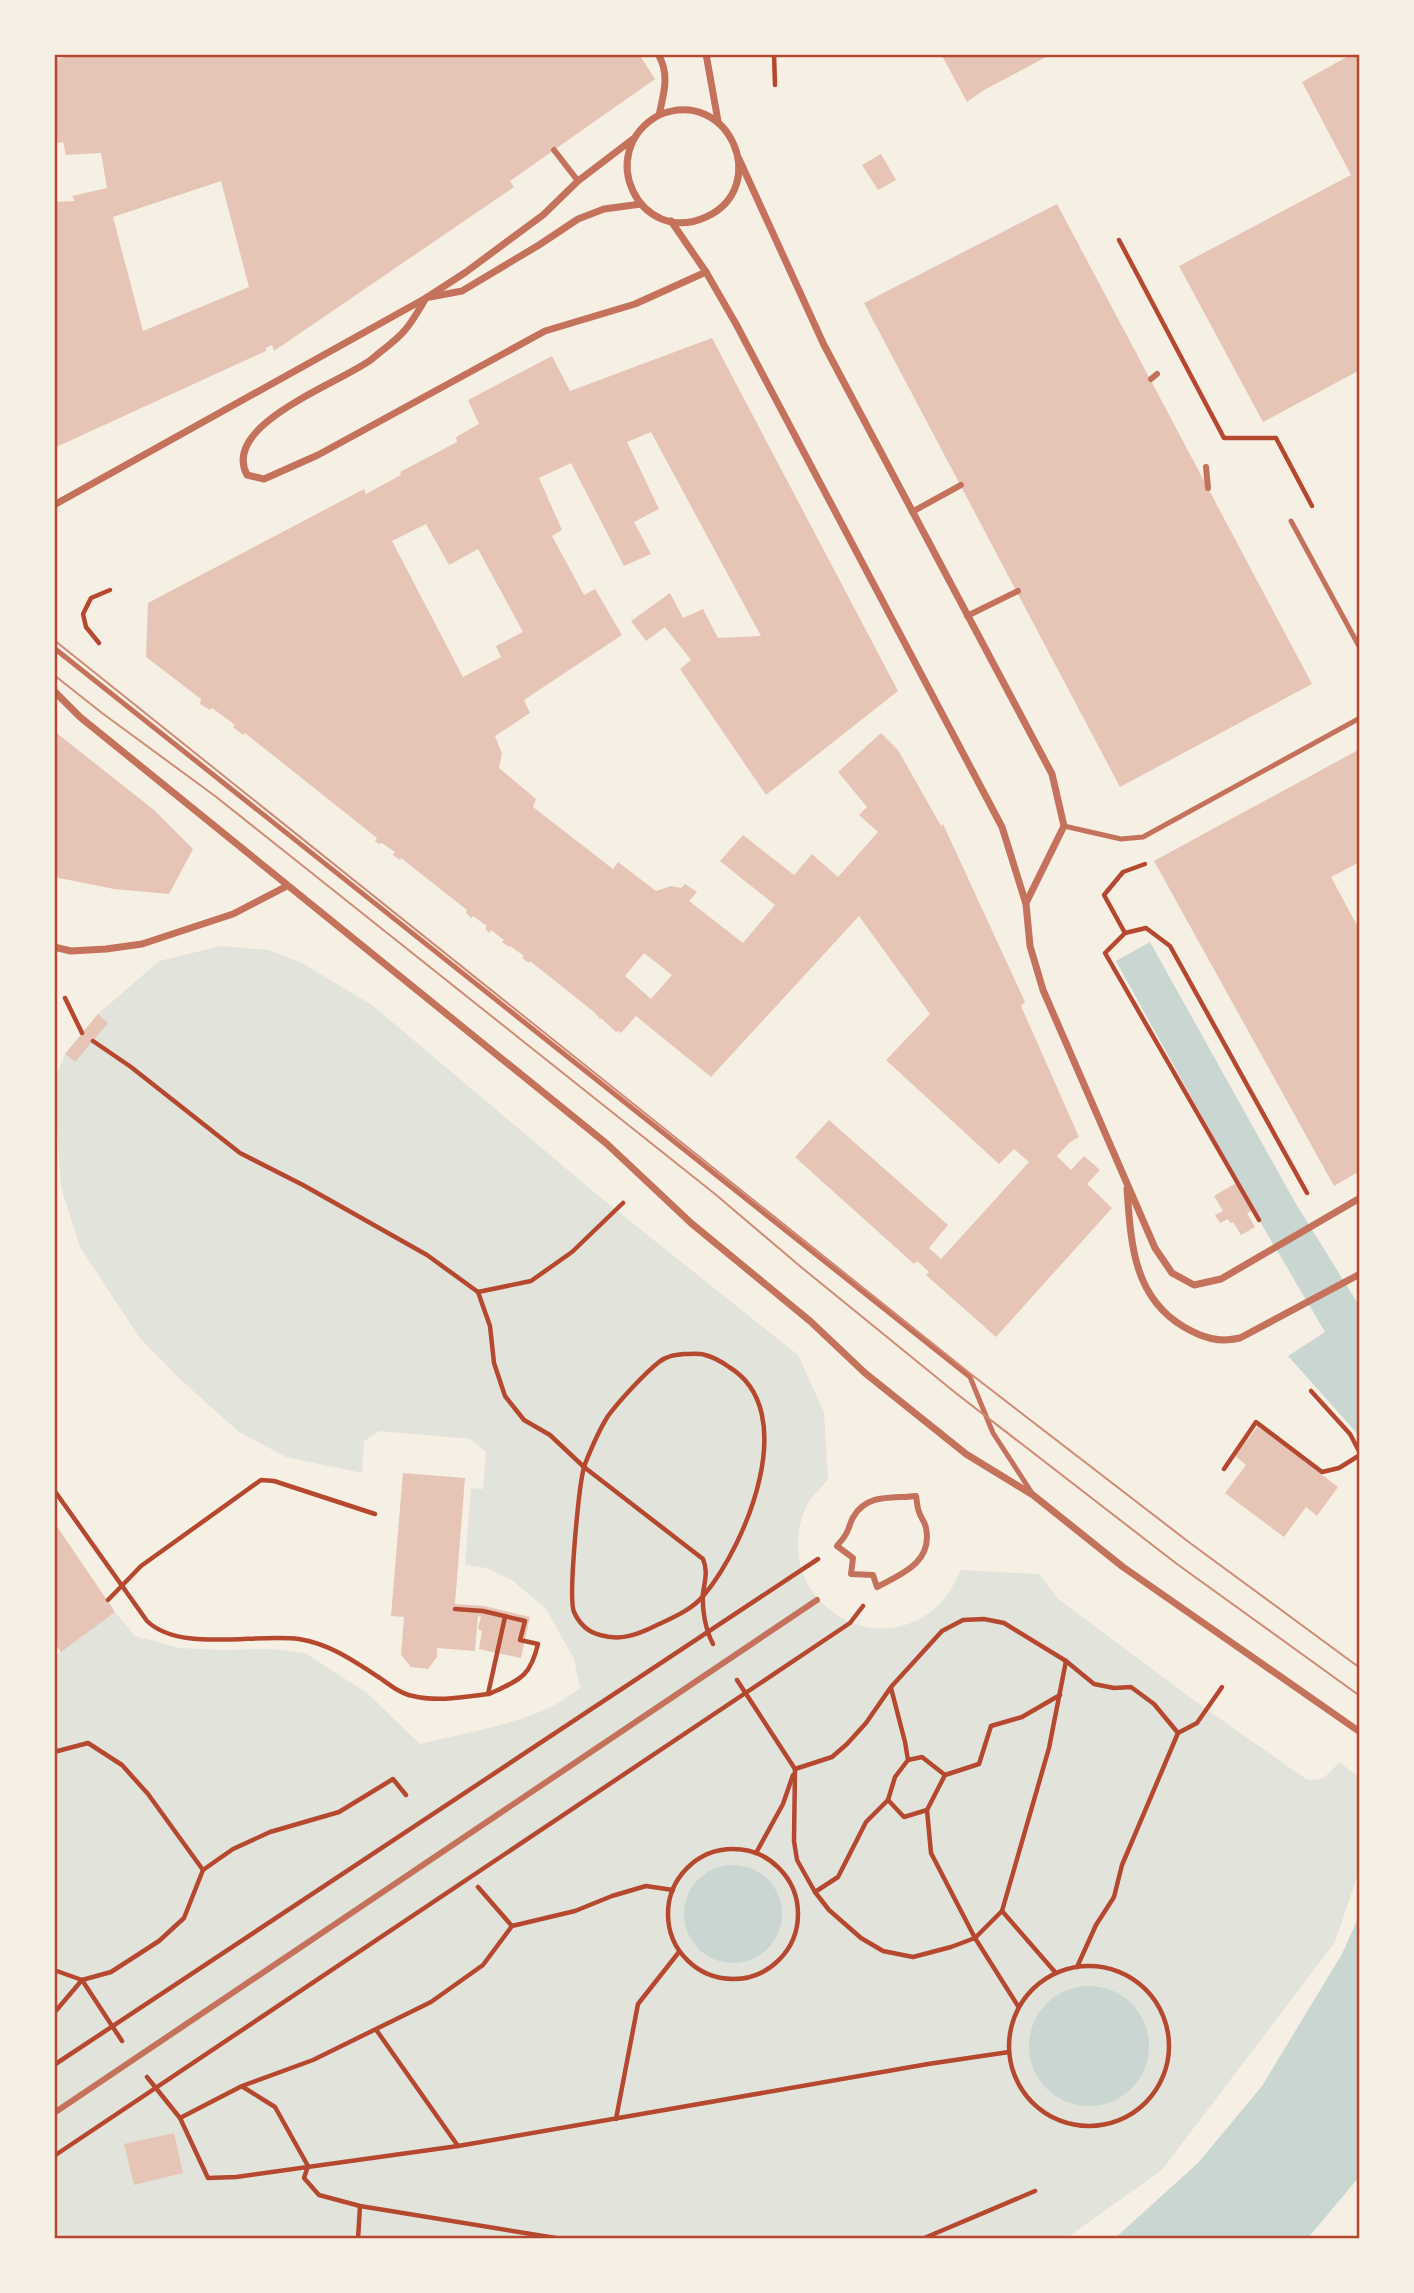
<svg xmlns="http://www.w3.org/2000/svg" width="1414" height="2293" viewBox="0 0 1414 2293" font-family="Montserrat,sans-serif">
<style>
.green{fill:#e2e4dc}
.water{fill:#c9d6d2}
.building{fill:#e6c5b7;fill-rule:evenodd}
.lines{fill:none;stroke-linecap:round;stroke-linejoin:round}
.path{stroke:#b5482f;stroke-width:4.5}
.service{stroke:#c5725c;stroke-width:5}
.pedestrian{stroke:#c5725c;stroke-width:6}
.minor{stroke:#c5725c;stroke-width:7}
.tram{stroke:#cf8b77;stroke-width:2}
.neatline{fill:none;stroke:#b5482f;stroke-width:2.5}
</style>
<rect width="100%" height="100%" fill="#f6efe4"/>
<!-- green -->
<path class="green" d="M 221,946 L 269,950 L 302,963 L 372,1005 L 601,1198 L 798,1355 L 824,1412 L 828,1480 C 822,1486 815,1493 810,1500 C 804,1509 801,1520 799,1530 C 786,1605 875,1659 934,1609 C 947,1599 954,1584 961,1570 L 1039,1574 L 1058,1599 L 1206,1709 L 1306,1779 C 1322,1783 1329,1774 1339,1762 L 1360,1778 L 1360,1868 L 1335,1942 L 1162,2170 L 1065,2239 L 54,2239 L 54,1656 L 115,1612 L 135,1636 L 180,1648 L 219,1650 L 271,1649 L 305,1653 L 367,1693 L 420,1744 C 464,1733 511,1726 553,1706 C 562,1701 571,1694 580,1688 L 574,1659 L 546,1609 L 512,1580 L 486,1568 L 465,1565 L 471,1488 L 483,1489 L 486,1452 L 470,1439 L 380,1431 L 364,1441 L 362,1473 L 286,1457 L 239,1432 L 181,1380 L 139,1337 L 80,1247 L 61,1187 L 54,1080 L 65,1054 L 98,1014 L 159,961 Z"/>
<!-- water -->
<g class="water">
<polygon points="1150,942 1296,1204 1360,1307 1360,1439 1355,1431 1288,1356 1325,1332 1262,1225 1116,961"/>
<circle cx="733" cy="1914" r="49"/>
<polygon points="1360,1914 1360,2176 1307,2239 1114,2239 1198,2163 1262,2086 1342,1954"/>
<circle cx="1089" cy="2046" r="60"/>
</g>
<!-- building -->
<g class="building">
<path d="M 77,54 L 639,54 L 655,79 L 510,181 L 514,187 L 274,351 L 272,345 L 266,348 L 266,351 L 54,448 L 54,202 L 75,201 L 72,196 L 107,188 L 101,153 L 66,155 L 63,142 L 54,144 L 54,60 ZM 221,181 L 249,287 L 143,331 L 113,217 Z"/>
<polygon points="941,54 1052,54 984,90 967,102"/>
<polygon points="1352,54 1360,54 1360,370 1263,422 1179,266 1351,175 1302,82"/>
<polygon points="881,154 896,180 878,190 862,165"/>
<polygon points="1057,204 1312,684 1120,787 864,303"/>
<path d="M 712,338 L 898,691 L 766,795 L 680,669 L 691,660 L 665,627 L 646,641 L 631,621 L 670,593 L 683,618 L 703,609 L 718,638 L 761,636 L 651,432 L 627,442 L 659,509 L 634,522 L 651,554 L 624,566 L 571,463 L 539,478 L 562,530 L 552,536 L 584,595 L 595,589 L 622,635 L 524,700 L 530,713 L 495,736 L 502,754 L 499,768 L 536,799 L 533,807 L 613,869 L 618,862 L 656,891 L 671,886 L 681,888 L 685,884 L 697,892 L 689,901 L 743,943 L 775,905 L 720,861 L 743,835 L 794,875 L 812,854 L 838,877 L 878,832 L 859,815 L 867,807 L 838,772 L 881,733 L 898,750 L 941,826 L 943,824 L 1025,1002 L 1021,1006 L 1079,1137 L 1070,1142 L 1057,1156 L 1071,1170 L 1084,1156 L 1100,1170 L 1087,1184 L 1112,1208 L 996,1337 L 926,1275 L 929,1272 L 917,1261 L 914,1264 L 795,1157 L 829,1120 L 948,1225 L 929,1248 L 941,1259 L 1029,1162 L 1014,1149 L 999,1164 L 886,1060 L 930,1014 L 859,916 L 711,1077 L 636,1016 L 621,1033 L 618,1031 L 616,1032 L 601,1018 L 600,1019 L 594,1012 L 530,961 L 529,963 L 522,958 L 524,956 L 510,946 L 509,947 L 502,942 L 504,940 L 491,930 L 489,933 L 485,928 L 487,926 L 473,916 L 471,918 L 466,913 L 467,910 L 401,858 L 400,860 L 393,855 L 395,852 L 382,843 L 379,844 L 375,841 L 377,838 L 245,733 L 243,735 L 233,727 L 235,725 L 212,708 L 210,710 L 200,704 L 201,699 L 146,657 L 148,603 L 364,489 L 366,494 L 401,475 L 400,472 L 457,442 L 456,437 L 479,424 L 468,400 L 552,356 L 570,391 ZM 426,524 L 449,565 L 478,549 L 523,632 L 496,646 L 501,657 L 463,677 L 392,541 ZM 644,953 L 672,975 L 651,999 L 625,976 Z"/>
<polygon points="54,731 154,810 193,849 169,894 114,889 54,877"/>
<polygon points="1360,749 1360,862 1331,877 1360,931 1360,1171 1334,1186 1154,861"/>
<polygon points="98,1014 108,1023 75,1062 65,1054"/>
<polygon points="1236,1183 1252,1211 1247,1213 1255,1227 1241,1235 1233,1222 1230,1223 1228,1219 1220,1223 1215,1215 1223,1211 1214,1196"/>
<polygon points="1258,1426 1338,1487 1317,1516 1306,1507 1284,1537 1225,1493 1246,1465 1235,1456"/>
<polygon points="403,1473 465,1478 455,1604 484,1606 530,1617 521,1658 479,1649 482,1631 478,1629 481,1617 478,1616 475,1651 437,1648 437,1657 428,1669 411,1667 401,1655 404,1617 391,1616"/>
<polygon points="54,1522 115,1612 61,1652 54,1642"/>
<polygon points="174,2133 183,2173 134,2185 124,2144"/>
</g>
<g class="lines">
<!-- path -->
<g class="path">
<polyline points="774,54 775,85"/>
<polyline points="1119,240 1224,438 1276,438 1312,506"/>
<polyline points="99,643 86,627 83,614 91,598 110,590"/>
<polyline points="1125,933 1104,895 1123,872 1145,864"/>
<polyline points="65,998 82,1033"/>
<path d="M 93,1041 L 131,1067 L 240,1153 L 303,1185 L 427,1255 L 478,1292 L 490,1326 L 494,1363 L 505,1396 L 524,1420 L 550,1435 L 584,1467 L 703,1559 C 708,1571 705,1580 703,1593 C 702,1609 705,1629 713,1644"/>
<polyline points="1259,1220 1105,953 1125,933 1146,928 1170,946 1307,1193"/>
<polyline points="478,1292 531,1281 572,1252 623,1203"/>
<path d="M 684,1354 C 691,1354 699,1353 705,1355 C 713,1357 722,1362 729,1367 C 802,1411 746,1545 704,1595 C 692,1610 672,1618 655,1626 C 637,1635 620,1641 600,1635 C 588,1632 579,1623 574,1612 C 568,1599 579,1480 585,1464 C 591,1449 599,1430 608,1416 C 619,1401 645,1373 659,1362 C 666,1356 675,1355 684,1354 Z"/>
<polyline points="1311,1391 1350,1434 1360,1453"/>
<polyline points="1224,1469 1256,1422 1322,1472 1339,1468 1360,1455"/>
<path d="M 54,1490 L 147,1621 C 180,1653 255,1633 299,1639 C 330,1644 354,1661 380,1678 C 390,1685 401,1694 413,1696 C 437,1702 464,1697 488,1694 L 505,1617"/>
<polyline points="108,1600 141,1566 261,1480 274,1481 375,1514"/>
<path d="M 455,1609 L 483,1611 L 525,1621 L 520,1640 L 538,1644 C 530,1678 519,1680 489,1694"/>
<polyline points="737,1680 795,1769 832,1757 847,1744 866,1723 891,1687 942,1631 963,1620 984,1619 1004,1623 1066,1661 1094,1684 1114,1688 1131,1687 1154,1704 1178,1733 1122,1865 1114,1897 1096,1925 1077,1967"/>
<polyline points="1178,1733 1197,1723 1222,1687"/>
<polyline points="54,1752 88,1743 122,1765 148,1794 203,1870"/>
<polyline points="908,1760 922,1757 945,1775"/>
<polyline points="795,1769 794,1841 797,1860 815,1892 829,1910 861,1938 883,1951 913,1957 951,1947 975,1938 1002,1911 1049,1748 1066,1661"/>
<polyline points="888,1800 904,1817 927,1810 931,1853 975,1938 1018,2006"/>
<polyline points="927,1810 945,1775 979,1764 991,1726 1022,1717 1060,1695"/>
<circle cx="733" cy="1914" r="65"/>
<polyline points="756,1853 783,1804 793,1775"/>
<polyline points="478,1887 512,1926"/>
<polyline points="815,1892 838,1877 866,1822 888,1800 895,1777 908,1760 905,1742 891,1688"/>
<polyline points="1002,1911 1055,1972"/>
<circle cx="1089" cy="2046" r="80"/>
<polyline points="54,1970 82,1980 54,2013"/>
<polyline points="377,2031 458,2146"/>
<polyline points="122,2041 82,1980 111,1972 159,1941 184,1918 203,1870 233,1849 270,1832 339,1812 393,1779 406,1795"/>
<polyline points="54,2065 818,1559"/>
<polyline points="147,2077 180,2118 208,2178 236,2177 458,2146 928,2064 1009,2052"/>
<polyline points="243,2087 275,2107 308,2166 304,2178 319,2195 360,2206 562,2239"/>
<polyline points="180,2118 242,2086 313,2060 431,2002 483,1965 512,1926 575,1911 612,1896 646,1886 673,1890"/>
<polyline points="616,2119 638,2004 679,1952"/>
<polyline points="54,2156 850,1623 863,1606"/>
<polyline points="358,2239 360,2206"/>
<polyline points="922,2239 1035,2191"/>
</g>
<!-- service -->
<g class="service">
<polyline points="1291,521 1360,648"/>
<polyline points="54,648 970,1377 993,1433 1032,1493"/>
<polyline points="1064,826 1121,839 1143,837 1360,718"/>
</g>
<!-- pedestrian -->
<g class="pedestrian">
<polyline points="554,150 578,181"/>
<polyline points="1151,379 1157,374"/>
<polyline points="1206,467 1208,488"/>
<polyline points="912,512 961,485"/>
<polyline points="967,616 1018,591"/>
<path d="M 916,1496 C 917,1501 917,1507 919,1512 C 921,1518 925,1522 926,1528 C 933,1562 902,1574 877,1587 L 873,1575 L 851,1574 L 853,1558 L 837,1546 C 840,1542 845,1537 847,1532 C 850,1527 850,1521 854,1516 C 868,1493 893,1499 916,1496 Z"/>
<polyline points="54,2113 817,1600"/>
</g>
<!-- minor -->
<g class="minor">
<path d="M 658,54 C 670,74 664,93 659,115 C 593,152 640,247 706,217 C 772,187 729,86 659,115"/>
<polyline points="706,54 718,121"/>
<polyline points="739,159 824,345 1052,774 1064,826 1026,903"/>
<polyline points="671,221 706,272 736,324 1002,827 1026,904 1030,946 1043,990 1155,1248 1172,1273 1194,1285 1221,1279 1360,1198"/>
<polyline points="430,297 462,291 539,245 578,219 604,209 641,204"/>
<path d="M 426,298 C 419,309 413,321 405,330 C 396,341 382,350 372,359 C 341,383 220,424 247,475 L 264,479 L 318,455 L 545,331 L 635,304 L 706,272"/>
<polyline points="54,505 426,298 466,272 543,215 578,181 633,139"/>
<polyline points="54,691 80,717 607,1144 691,1223 810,1321 865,1373 966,1454 1033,1495 1123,1567 1360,1732"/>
<polyline points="54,947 71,951 106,949 142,944 233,914 287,886"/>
<path d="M 1127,1189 C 1131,1243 1133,1297 1184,1327 C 1203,1338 1219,1343 1240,1338 L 1360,1274"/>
</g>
<!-- tram -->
<g class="tram">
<polyline points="54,640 972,1375 1190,1543 1360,1668"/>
<polyline points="54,675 102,713 215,796 715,1194 801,1267 957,1394 1177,1564 1360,1696"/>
</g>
</g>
<!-- border -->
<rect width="1414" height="2293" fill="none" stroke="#f6efe4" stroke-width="112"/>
<rect x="56" y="56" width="1302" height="2181" class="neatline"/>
</svg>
